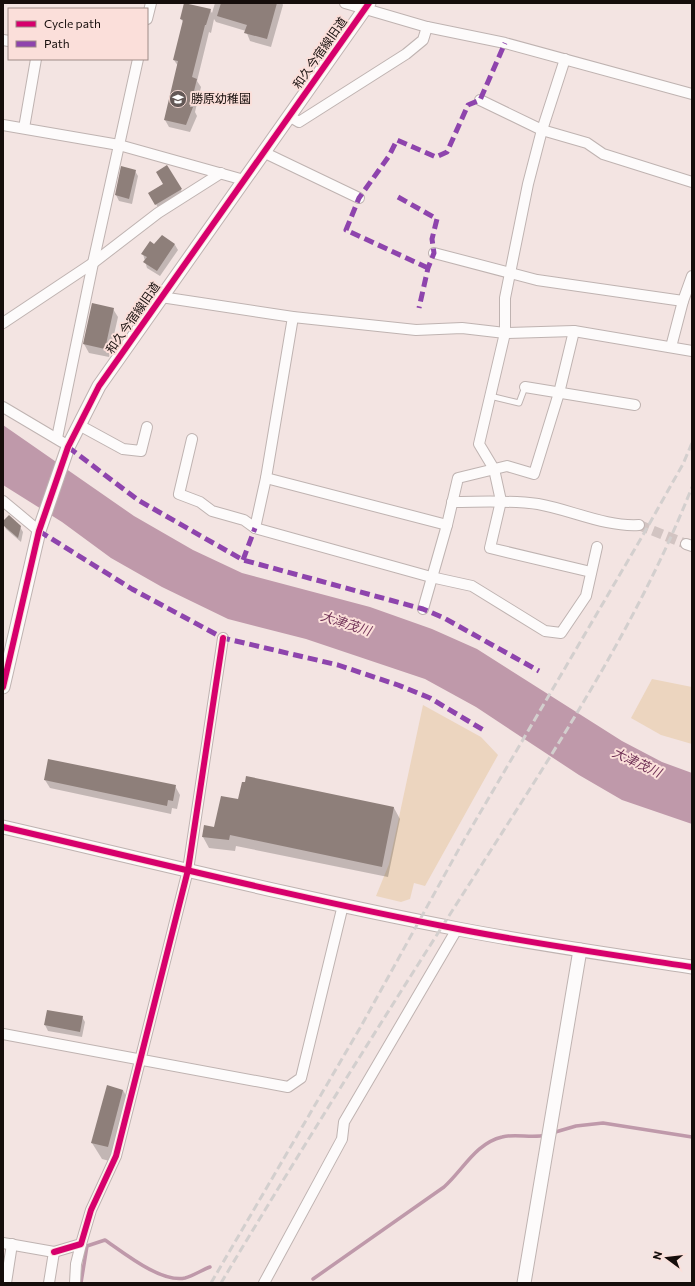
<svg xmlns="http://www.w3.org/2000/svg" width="695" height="1286" viewBox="0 0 695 1286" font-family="Commissioner,'Noto Sans JP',sans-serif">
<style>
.green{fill:#ecd5bf}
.water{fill:#bf99aa}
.shadow{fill:#0003}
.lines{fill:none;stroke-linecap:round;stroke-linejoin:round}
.stream{stroke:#bf99aa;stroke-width:3.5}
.building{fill:#8e7f7a}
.minor-tunnel{stroke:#d2c4c2;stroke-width:10;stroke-dasharray:10 5;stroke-linecap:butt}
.service-casing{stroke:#bfb3b1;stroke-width:7}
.minor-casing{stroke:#bfb3b1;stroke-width:12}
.tertiary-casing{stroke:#bfb3b1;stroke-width:15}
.service{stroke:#fdfbfb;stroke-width:5}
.minor{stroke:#fdfbfb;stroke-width:10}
.tertiary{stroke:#fdfbfb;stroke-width:13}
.rail{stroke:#d3cfce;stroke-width:3;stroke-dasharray:8 4;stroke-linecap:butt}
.quiet{stroke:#8e44ad;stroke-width:5;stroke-dasharray:10 5;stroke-linecap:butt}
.cycleway-casing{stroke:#fbdfda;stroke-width:8}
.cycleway{stroke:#d6006c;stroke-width:6}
.labels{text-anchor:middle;stroke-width:4;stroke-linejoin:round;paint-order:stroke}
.street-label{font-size:12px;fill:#150d0b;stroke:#fbdfda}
.poi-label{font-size:12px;fill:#150d0b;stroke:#fbdfda;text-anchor:start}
.water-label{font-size:13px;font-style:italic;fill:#723458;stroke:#fbdfda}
</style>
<rect width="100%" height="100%" fill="#f3e4e2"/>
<!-- green -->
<g class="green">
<polygon points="652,679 692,687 692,744 661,735 631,718"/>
<polygon points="423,705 481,737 498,755 425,886 414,883 410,899 401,902 376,896 389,864"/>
</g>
<!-- water -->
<polygon class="water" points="3,425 134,516 193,550 242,573 370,607 432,629 477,649 622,741 662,762 692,773 692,824 622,800 579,775 476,707 425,679 306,639 228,619 162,587 111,558 62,522 3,485"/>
<!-- shadow -->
<g class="shadow">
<polygon points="215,3 282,3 283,5 271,47 250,41 246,31 216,22 214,19 211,33 209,32 197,81 201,87 195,112 197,116 190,132 169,127 165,120 178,66 174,60 183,22 181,19 210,10 212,13"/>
<polygon points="167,167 184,195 159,209 149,193 164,184"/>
<polygon points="135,171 138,176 132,204 119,201 116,195"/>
<polygon points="175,245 178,250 160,276 147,268 143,254 154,246"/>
<polygon points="113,309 118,317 109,357 89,353 84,344"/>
<polygon points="3,523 20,527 23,532 21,542 6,529"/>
<polygon points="45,780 175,786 180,795 177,809 172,808 171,814 50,788"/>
<polygon points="239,801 394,808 400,819 388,877 236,846 235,851 209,848 203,837 215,828"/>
<polygon points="82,1017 85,1022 82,1037 48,1031 45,1025"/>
<polygon points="123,1090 132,1107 117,1163 102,1159 92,1143"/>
</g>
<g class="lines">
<!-- stream -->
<g class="stream">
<polyline points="552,1133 576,1126 603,1123 692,1137"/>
<path d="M 313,1279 L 444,1187 C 463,1170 476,1143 502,1137 C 517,1133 531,1139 546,1135"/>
<path d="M 81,1283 L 87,1246 L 105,1240 C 124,1253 161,1283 185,1278 C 193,1276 202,1270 210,1267"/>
</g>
</g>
<!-- building -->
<g class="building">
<polygon points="184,3 211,9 206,25 205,25 192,77 197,79 190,107 193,107 186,125 164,120 178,61 173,60 183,20 180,19"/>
<polygon points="221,3 277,3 267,39 244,33 247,25 217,16"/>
<polygon points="167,165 182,189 155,205 148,193 163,184 156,172"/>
<polygon points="121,166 136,170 129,199 115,195"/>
<polygon points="162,235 175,244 157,271 143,262 147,257 141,254 150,241 154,244"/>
<polygon points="92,303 114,308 105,349 83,344"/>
<polygon points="9,515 21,526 18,538 3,525 3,521"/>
<polygon points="48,759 176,785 173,801 168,800 167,806 44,780"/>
<polygon points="246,776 394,807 382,867 230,835 229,840 202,837 204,825 214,827 221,796 238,799 242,782 245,782"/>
<polygon points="47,1010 83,1016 80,1032 44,1025"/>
<polygon points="107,1085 123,1090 108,1147 91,1143"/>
</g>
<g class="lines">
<!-- minor-tunnel -->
<polyline class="minor-tunnel" points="639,525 686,544"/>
<defs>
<polyline id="service" points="490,396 519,403 525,387"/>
<g id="minor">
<polyline points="345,3 427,27 505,43 692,94"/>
<polyline points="147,19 151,3"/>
<polyline points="3,40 9,41"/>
<polyline points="565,59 542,130 528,184 505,298 505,333 479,444 494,469 501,501 490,548 591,572"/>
<polyline points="480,100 542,130 587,143 603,154 692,182"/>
<polyline points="289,116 299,122 406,54 423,40 427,27"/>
<polyline points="3,125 119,145 244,180"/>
<polyline points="24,128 36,59"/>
<polyline points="263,152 359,198"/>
<polyline points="434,253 537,280 683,301"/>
<polyline points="161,297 293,317 416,330 462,328 505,333 574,331 692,351"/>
<polyline points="3,323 93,263 158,213 221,173"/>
<polyline points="671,347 683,301 692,276"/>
<polyline points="525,387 635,405"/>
<polyline points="3,407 62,442"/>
<polyline points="79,425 123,449 141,451 147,427"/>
<polyline points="57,438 93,263 138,59"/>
<polyline points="192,439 179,494 200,502 212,511 244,520 255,528 431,577 472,586 545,631 561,633 586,596 597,547"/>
<polyline points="266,478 447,525"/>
<polyline points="3,501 39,531"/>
<path d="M 452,502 C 481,502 510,500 538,504 C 572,510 605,527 639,525"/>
<polyline points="255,528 266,478 293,317"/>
<polyline points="686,544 692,546"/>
<polyline points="423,609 447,525 458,478 507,466 534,474 559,393 574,331"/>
<polyline points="3,1034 288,1087 301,1078 343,905"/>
<polyline points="3,1243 54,1252 49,1283"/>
<polyline points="54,1252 81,1244 91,1210 116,1156 188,870 223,638"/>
<polyline points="6,1283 12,1244"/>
<polyline points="75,1283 76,1264 81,1244"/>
<polyline points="264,1283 342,1139 344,1122 457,929"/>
</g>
<g id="tertiary">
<polyline points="3,687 39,531 68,447 99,386 369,3"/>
<path d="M 3,827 C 154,862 306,900 458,929 C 536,944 614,955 692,967"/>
<polyline points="524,1283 580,950"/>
</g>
</defs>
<!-- service casing -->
<use href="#service" class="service-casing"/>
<!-- minor casing -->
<use href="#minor" class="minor-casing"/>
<!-- tertiary casing -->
<use href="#tertiary" class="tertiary-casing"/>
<!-- service -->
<use href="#service" class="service"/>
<!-- minor -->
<use href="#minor" class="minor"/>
<!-- tertiary -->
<use href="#tertiary" class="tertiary"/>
<!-- rail -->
<g class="rail">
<polyline points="211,1283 360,1028 460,847 643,535 683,464 692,443"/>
<path d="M 221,1283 C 304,1144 390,1008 477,872 C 556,748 638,624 692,487"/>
</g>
<!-- quiet -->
<g class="quiet">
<polyline points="398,197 437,219 432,239 434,253 428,268 419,308"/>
<polyline points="428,268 346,230 359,198 389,156 397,140 436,157 447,152 468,105 480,100 505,43"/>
<polyline points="68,447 138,500 243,560 423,609 444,618 539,671"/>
<polyline points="39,531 132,589 223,638 338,665 398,685 430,698 485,731"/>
<polyline points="243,560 255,528"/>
</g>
<defs>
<g id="cycleway">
<polyline points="3,687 39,531 68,447 99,386 369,3"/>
<path d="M 3,827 C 154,862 306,900 458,929 C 536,944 614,955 692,967"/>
<polyline points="54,1252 81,1244 91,1210 116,1156 188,870 223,638"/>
</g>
</defs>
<!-- cycleway casing -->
<use href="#cycleway" class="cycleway-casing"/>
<!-- cycleway -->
<use href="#cycleway" class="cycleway"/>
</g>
<!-- icons -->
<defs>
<symbol id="school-disc" viewBox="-11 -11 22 22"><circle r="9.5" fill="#635856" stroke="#fbdfda"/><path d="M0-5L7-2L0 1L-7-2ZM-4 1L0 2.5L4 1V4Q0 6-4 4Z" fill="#fff"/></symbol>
</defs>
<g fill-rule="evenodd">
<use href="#school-disc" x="168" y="89" width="20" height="20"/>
</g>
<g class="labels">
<!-- street labels -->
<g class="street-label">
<text transform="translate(320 53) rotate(-55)" y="4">和久今宿線旧道</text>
<text transform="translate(133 318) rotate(-55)" y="4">和久今宿線旧道</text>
</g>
<!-- poi labels -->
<g class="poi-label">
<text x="191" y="103">勝原幼稚園</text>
</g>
<!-- water labels -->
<g class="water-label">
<text transform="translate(346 623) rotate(18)" y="5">大津茂川</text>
<text transform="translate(637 762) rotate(25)" y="5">大津茂川</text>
</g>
</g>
<!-- border -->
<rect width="695" height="1286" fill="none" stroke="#150d0b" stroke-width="8"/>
<!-- legend -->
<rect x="8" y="8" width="140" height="52" fill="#fbdfda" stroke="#9f8b87"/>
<rect x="16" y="21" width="20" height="6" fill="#d6006c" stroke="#9f8b87"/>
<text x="44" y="28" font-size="12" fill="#150d0b">Cycle path</text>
<rect x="16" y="41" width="20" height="6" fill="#8e44ad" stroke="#9f8b87"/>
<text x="44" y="48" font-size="12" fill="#150d0b">Path</text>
<!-- north arrow -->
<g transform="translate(667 1258) rotate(285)" stroke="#fbdfda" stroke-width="3" paint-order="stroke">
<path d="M0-3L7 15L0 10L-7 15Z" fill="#150d0b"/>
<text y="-6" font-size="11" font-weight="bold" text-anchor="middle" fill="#150d0b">N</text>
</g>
</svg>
